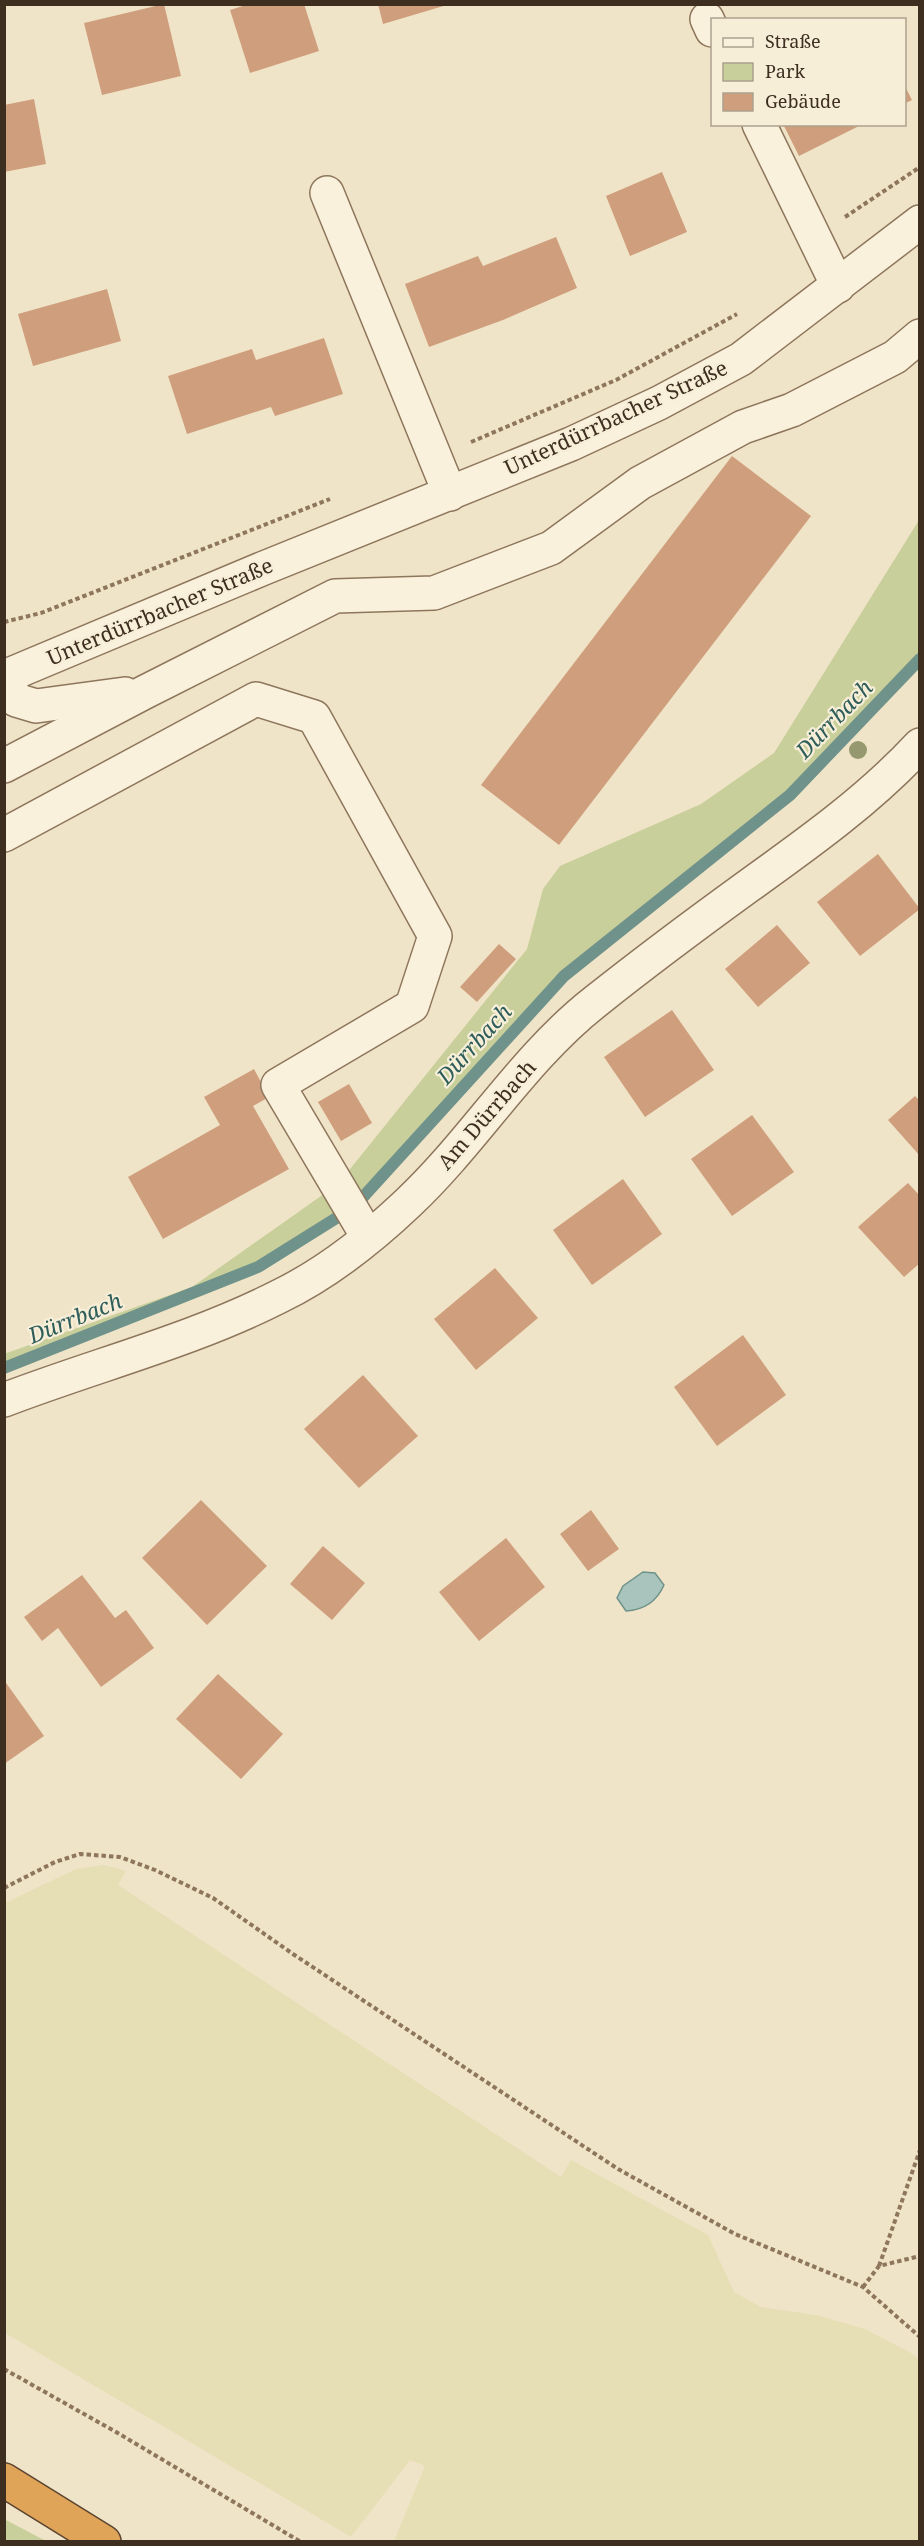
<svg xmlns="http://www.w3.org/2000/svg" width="924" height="2546" viewBox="0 0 924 2546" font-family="'Noto Serif',serif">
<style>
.farmland{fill:#e6deb5}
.green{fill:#c9cf9b}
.water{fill:#a9c4bc;stroke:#6f938a;stroke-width:1.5}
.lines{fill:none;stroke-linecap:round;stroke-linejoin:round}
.stream{stroke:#6f938a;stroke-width:12}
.building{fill:#cf9f7d}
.minor-casing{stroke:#8d765c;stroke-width:36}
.highway-casing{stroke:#5b4430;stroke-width:36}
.path{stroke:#8d765c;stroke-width:4;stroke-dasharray:4.5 3;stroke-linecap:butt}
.minor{stroke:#faf1dc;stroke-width:33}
.highway{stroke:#e0a458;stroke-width:33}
.tree{fill:#96986f}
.labels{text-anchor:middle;stroke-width:4.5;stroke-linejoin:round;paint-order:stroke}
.street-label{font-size:21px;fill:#3d2e20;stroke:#f7eed8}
.water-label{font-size:22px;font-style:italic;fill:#2f5d5a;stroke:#f7eed8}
</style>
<rect width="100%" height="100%" fill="#f0e4c8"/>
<!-- farmland -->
<polygon class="farmland" points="104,1865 126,1871 118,1885 561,2177 571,2160 708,2235 734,2292 761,2307 816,2315 865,2329 911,2353 920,2360 919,2541 394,2541 425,2466 410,2460 351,2537 5,2333 5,1903 76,1869"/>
<!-- green -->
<g class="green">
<polygon points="919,520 919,659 790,795 564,976 354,1207 258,1267 5,1368 4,1354 192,1287 338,1184 527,949 543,889 560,866 701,804 774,753"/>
<polygon points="4,2519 46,2541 5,2541"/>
</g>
<!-- water -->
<path class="water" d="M 643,1572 L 655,1573 L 664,1585 C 657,1601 644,1610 626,1611 L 617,1598 L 623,1586 Z"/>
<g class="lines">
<!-- stream -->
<polyline class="stream" points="4,1368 258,1267 354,1207 564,976 790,795 920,659"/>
</g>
<!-- building -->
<g class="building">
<polygon points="164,4 181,76 102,95 84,23"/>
<polygon points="249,4 304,4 319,51 250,73 230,10"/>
<polygon points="378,4 447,4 447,5 383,24"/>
<polygon points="904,84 912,100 904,104"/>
<polygon points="34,99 46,164 4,172 4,105"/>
<polygon points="783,124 863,124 799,156"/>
<polygon points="662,172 687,232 630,256 606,196"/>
<polygon points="556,237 577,288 503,320 429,347 405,284 478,256 483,266"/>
<polygon points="107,289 121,341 33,366 18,314"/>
<polygon points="324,338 343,394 275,416 271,407 187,434 168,376 252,349 256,360"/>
<polygon points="732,456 811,516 559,845 481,785"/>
<polygon points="878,854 920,909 860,956 817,902"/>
<polygon points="777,925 810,963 758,1007 725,969"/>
<polygon points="499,944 516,959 477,1002 460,987"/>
<polygon points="672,1010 714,1070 645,1117 604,1057"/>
<polygon points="254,1069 269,1097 253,1106 289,1169 163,1239 128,1177 220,1125 204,1097"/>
<polygon points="349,1084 372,1123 341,1141 318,1102"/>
<polygon points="915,1096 920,1101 920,1156 888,1120"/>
<polygon points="752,1115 794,1172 732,1216 691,1159"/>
<polygon points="623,1179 662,1234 592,1285 553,1230"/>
<polygon points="908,1183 920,1196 920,1263 904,1277 858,1227"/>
<polygon points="495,1268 538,1318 476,1370 434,1319"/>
<polygon points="743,1335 786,1395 717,1446 674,1387"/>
<polygon points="363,1375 418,1436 359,1488 304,1429"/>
<polygon points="201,1500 267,1566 207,1625 142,1558"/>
<polygon points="591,1510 619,1549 588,1571 560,1534"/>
<polygon points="506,1538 545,1587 479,1641 439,1592"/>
<polygon points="323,1546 365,1583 332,1620 290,1584"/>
<polygon points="82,1575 115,1618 126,1610 154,1648 101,1687 58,1628 42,1641 24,1617"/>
<polygon points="218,1674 283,1734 241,1779 176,1719"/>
<polygon points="4,1680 44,1736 4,1764"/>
</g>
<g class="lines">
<defs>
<g id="minor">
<polyline points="707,19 712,30"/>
<polyline points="759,124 838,286"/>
<polyline points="327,193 450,494"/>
<polyline points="4,677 264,568 571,444 659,403 741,359 920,222"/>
<polyline points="5,677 16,700 36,706 125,694"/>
<polyline points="4,766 145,692 335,596 434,593 551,548 640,483 743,427 792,410 895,357 920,336"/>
<polyline points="4,835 256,699 314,717 435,936 412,1006 278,1085 368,1237"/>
<path d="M 4,1400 C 95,1365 191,1341 278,1297 C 326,1274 370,1239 408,1203 C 475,1140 523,1058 596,1001 C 645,962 696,924 747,887 C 807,844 869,800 920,745"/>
</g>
<polyline id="highway" points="4,2480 104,2542"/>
</defs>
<!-- minor casing -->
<use href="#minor" class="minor-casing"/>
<!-- highway casing -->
<use href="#highway" class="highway-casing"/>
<!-- path -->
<g class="path">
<polyline points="845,217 920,167"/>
<polyline points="471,442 616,380 737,314"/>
<polyline points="4,622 41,613 330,499"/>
<polyline points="4,1888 55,1862 80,1854 120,1857 155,1870 213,1898 293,1954 618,2169 735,2234 863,2287 920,2337"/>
<polyline points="879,2266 920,2150"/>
<polyline points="863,2287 879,2266 920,2256"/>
<polyline points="4,2369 116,2432 301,2542"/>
</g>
<!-- minor -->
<use href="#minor" class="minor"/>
<!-- highway -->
<use href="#highway" class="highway"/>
</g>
<!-- trees -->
<circle class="tree" cx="858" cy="750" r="9"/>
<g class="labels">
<!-- street labels -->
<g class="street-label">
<text transform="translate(616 418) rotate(-25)" y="7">Unterdürrbacher Straße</text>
<text transform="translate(160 612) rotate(-23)" y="7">Unterdürrbacher Straße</text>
<text transform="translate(487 1115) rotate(-49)" y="7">Am Dürrbach</text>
</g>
<!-- water labels -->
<g class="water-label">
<text transform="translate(834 719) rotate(-46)" y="8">Dürrbach</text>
<text transform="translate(474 1044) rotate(-48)" y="8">Dürrbach</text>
<text transform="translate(75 1318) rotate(-22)" y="8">Dürrbach</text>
</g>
</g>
<!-- border -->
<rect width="924" height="2546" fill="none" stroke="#3d2e20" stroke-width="12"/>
<!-- legend -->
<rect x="711" y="18" width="195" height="108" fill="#f7eed8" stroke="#ada18e" stroke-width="1.5"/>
<rect x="723" y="38" width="30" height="9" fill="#faf1dc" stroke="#ada18e" stroke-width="1.5"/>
<text x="765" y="48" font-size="18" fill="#3d2e20">Straße</text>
<rect x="723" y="63" width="30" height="18" fill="#c9cf9b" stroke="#ada18e" stroke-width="1.5"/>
<text x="765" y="78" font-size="18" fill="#3d2e20">Park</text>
<rect x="723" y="93" width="30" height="18" fill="#cf9f7d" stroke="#ada18e" stroke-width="1.5"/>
<text x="765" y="108" font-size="18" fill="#3d2e20">Gebäude</text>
</svg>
